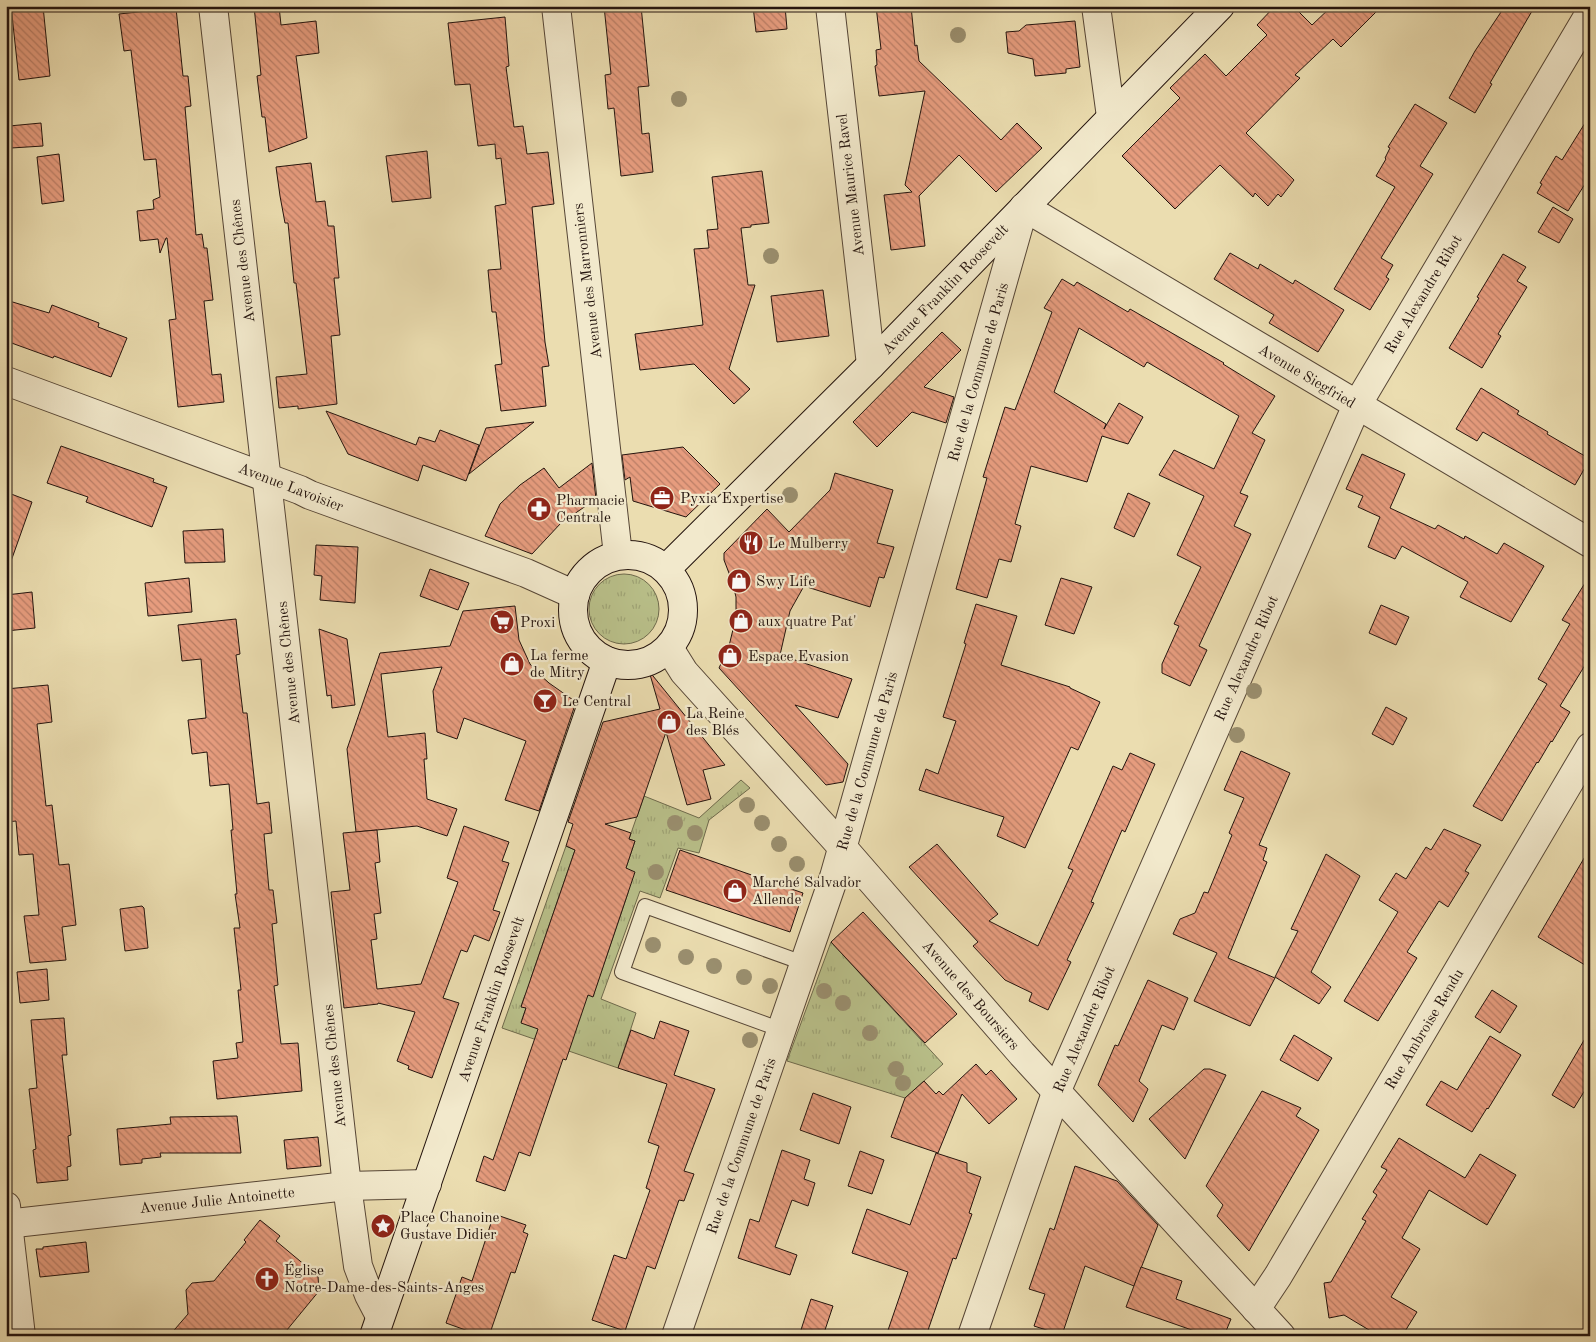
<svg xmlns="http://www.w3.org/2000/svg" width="1596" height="1342" viewBox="0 0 1596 1342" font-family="'Old Standard TT',serif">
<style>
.grass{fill:url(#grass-tufts);stroke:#6e6a4c}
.building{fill:url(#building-back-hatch);stroke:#24140e}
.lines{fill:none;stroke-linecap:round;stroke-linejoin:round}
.lane-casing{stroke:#564636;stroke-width:16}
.street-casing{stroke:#564636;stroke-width:30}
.secondary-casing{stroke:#24140e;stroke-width:30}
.lane{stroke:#f2e9cc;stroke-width:14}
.street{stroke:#f2e9cc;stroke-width:28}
.secondary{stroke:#f2e9cc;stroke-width:28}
.tree{fill:#9a8f6f}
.labels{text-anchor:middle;stroke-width:4.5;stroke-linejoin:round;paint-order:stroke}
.street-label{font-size:15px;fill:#24140e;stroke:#f2e9cc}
.poi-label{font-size:15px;fill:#24140e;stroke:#f2e9cc;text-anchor:start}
</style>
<defs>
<pattern id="grass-tufts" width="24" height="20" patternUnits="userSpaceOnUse" patternTransform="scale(1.25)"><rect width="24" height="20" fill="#b9c08a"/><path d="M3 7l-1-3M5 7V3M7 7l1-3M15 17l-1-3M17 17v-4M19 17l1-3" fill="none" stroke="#9fa476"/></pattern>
<pattern id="building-back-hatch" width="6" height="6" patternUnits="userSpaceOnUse" patternTransform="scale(1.25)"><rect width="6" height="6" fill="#e69c7e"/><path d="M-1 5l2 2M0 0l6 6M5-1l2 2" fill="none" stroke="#ba7e66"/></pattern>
</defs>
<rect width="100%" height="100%" fill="#ebddb0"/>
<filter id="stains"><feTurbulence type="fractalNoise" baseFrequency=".004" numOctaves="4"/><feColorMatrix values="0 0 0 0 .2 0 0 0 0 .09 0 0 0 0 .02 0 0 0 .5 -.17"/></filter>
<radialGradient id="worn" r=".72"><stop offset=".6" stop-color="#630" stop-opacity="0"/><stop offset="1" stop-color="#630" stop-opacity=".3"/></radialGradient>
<!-- grass -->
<g class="grass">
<circle cx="624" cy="609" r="35"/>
<polygon points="741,780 750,788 709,820 699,853 678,848 660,898 640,891 601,999 636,1013 618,1068 502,1028 566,846 575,850 531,978 530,996 525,995 521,1006 526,1008 521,1022 572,1040 586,994 593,996 628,893 626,868 635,841 629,839 644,796 699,818"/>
<polygon points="831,942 943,1064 905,1098 787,1061"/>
</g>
<!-- building -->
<g class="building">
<polygon points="11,6 43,6 50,76 19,80"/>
<polygon points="254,6 279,6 281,25 316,21 319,53 296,56 307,138 269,152 265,117 262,117 257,76 261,75"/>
<polygon points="604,6 641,6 649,86 638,87 642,134 649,133 653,172 621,176 614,108 608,109 605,75 611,74"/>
<polygon points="753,6 785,6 787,29 756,32"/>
<polygon points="876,6 911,6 915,46 917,45 919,61 1001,140 1017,123 1042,148 996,192 959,155 919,196 925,246 891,250 884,195 912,192 905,185 925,91 879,96 875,66 877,65 876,50 881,49"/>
<polygon points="1275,6 1293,6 1312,25 1332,6 1382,6 1341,47 1333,39 1295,75 1300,78 1246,133 1294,180 1281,197 1278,194 1268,206 1255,193 1253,197 1220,165 1175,209 1122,156 1180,98 1170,88 1205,54 1226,76 1267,35 1257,25"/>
<polygon points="1505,6 1535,6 1490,83 1492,84 1475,113 1449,98 1475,51"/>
<polygon points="176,8 183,76 188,76 191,106 185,107 196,235 202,234 204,248 207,248 213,300 204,301 212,375 221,374 224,402 178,407 169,320 176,319 167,238 166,238 160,253 158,239 140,241 137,211 154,209 153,200 160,197 156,159 144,160 131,50 124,51 119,14"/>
<polygon points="505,17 509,66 506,67 514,127 523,126 527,154 548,152 554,204 532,207 545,342 549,366 542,367 546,406 501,411 495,365 502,364 496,312 492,312 488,270 501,269 495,206 506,204 501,158 496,159 495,144 478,146 470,84 455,85 448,23"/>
<polygon points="1075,21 1080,67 1066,69 1066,73 1035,76 1033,59 1008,53 1006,32 1019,31 1026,25"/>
<polygon points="1415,104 1447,123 1420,166 1433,174 1381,258 1393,265 1386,277 1389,279 1370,310 1334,289 1395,187 1376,176 1386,159 1385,158 1390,148 1388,147"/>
<polygon points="1590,115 1590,176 1568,211 1537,193 1542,184 1540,183 1556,156 1562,160"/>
<polygon points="41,123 43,146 11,148 9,126"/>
<polygon points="427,151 431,198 392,202 386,156"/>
<polygon points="59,154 64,201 42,204 37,157"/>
<polygon points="311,163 316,202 325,201 328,226 334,226 339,278 334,278 340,335 331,336 337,404 298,409 298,406 279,408 276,377 307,374 296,283 294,283 288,223 285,223 280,196 276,167"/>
<polygon points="762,171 769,223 751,225 751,227 741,228 748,285 755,285 729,369 750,389 734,404 694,364 640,370 635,334 703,325 694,249 709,248 707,230 718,229 712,177"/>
<polygon points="1553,207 1573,219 1559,243 1538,232"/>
<polygon points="1230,253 1258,269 1260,264 1293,284 1295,280 1344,310 1318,352 1269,323 1274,315 1214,279"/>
<polygon points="1503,254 1526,267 1517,281 1527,287 1498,334 1501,336 1482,368 1449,348 1479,298 1477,297"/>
<polygon points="1062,279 1074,286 1077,282 1128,312 1130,309 1224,363 1223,364 1275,396 1252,433 1265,440 1240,493 1248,496 1234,526 1251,534 1199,646 1207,650 1190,686 1162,673 1162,664 1179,626 1174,624 1201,567 1177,555 1204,496 1159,475 1174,450 1214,469 1239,416 1147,362 1144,367 1079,328 1054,392 1106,424 1104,429 1119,403 1143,417 1128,444 1102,436 1087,482 1031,466 1015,524 1021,526 1011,562 999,559 987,598 956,589 987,478 983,477 1005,407 1015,410 1052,312 1044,308"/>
<polygon points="823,290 829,336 777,342 771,296"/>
<polygon points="6,300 49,313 52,305 99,323 98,327 127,338 111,377 54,356 53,358 6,341"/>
<polygon points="942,332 961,350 924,387 954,397 946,423 912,412 877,447 853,422"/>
<polygon points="1481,388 1519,411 1517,414 1548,432 1547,434 1590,459 1575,485 1483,432 1477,441 1456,429"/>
<polygon points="326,411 416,445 419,437 435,442 440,430 479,445 466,481 423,465 418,481 348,454"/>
<polygon points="534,422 469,474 486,428"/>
<polygon points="61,446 154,479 153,482 167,487 152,527 86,502 88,497 47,483"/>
<polygon points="683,447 720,484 686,517 633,501 630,477 625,480 622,455"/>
<polygon points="1362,454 1405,474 1390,508 1435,529 1438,525 1464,539 1465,536 1497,554 1504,543 1544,566 1511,622 1460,597 1468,582 1402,546 1395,559 1368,547 1380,517 1358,507 1363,496 1346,489"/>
<polygon points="592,463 596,499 561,523 532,554 485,536 500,504 520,485 544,468 559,488"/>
<polygon points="835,473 893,490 877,543 894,547 884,578 879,577 870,607 804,586 790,611 780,655 852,679 838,718 795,705 848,764 843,782 826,785 719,668 729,646 736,617 736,597 732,581 724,560 724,553 767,509 789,532 830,490"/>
<polygon points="6,492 32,502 10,564 6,564"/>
<polygon points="1128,493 1150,503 1134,537 1114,528"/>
<polygon points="223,529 225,562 185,563 183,531"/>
<polygon points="316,545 358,547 355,603 320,600 322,576 314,575"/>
<polygon points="430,569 469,583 458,610 420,596"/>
<polygon points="1590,575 1590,657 1560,706 1570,712 1552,742 1551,741 1538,763 1537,762 1502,821 1473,806 1547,684 1538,679 1570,624 1562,620"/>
<polygon points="189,578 192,612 148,616 145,583"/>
<polygon points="1061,578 1092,587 1074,634 1045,625"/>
<polygon points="32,592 35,628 6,631 6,595"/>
<polygon points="976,604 1017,616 1001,665 1070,687 1070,688 1100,702 1078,750 1071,747 1025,848 997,836 1004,817 919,790 926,769 938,774 956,721 943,717 966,644 964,643"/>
<polygon points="1381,605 1409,617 1396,645 1369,633"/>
<polygon points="515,606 519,640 530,664 538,673 549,683 576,702 539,811 505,800 526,741 464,718 457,739 437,732 433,691 442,667 381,674 388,737 425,733 427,759 424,759 427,799 457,809 447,836 417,826 356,832 347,749 380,653 450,646 463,611"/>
<polygon points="236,619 240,654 236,655 243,713 247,713 257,804 269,802 272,833 264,834 269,890 273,890 277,923 272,924 278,985 274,986 281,1044 298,1043 302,1091 217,1099 213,1061 238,1058 236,1043 243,1042 238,990 241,990 234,928 240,928 235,894 237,894 231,830 233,830 229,784 210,786 207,752 192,754 188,720 206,718 201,659 182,661 178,625"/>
<polygon points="319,629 347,639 355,705 332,708 331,695 327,696"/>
<polygon points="649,671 725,765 703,770 711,799 687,805 666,732 637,817 605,824 631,833 629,839 635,841 626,868 635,872 593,997 588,995 566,1060 563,1059 530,1156 519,1152 505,1191 476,1181 484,1156 493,1160 538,1029 521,1023 526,1008 521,1007 575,850 566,846 573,824 568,822 603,722 660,709"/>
<polygon points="48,685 52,722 37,724 46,806 52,805 59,865 69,864 76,925 62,927 66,960 30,963 24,916 39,915 33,854 19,855 16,821 6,822 6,737 11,737 6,689"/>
<polygon points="1386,707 1407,718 1393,745 1372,734"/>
<polygon points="1241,751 1290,773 1259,845 1267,848 1263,860 1267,862 1228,958 1275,978 1250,1026 1194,1001 1217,953 1173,934 1180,919 1195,913 1204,892 1208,893 1232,835 1229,833 1244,798 1224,790"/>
<polygon points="1130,753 1155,764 1125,832 1122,830 1091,902 1094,903 1067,960 1071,962 1048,1010 1029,1001 1032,993 1005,980 973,946 978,942 909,867 937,844 998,914 989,921 1038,946 1073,870 1068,868 1113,766 1122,770"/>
<polygon points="464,826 509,842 502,861 509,863 493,910 500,912 489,941 474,935 467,952 461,950 443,998 459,1003 432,1078 408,1069 409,1066 397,1061 415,1012 378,1003 378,1004 344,1008 331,892 350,890 343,833 377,830 380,862 375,863 381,913 374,914 377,939 371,940 377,989 421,984 458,882 447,878"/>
<polygon points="1444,829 1481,845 1465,871 1469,873 1448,907 1439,901 1407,952 1417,958 1378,1021 1344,1001 1398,912 1379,900 1396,873 1406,879 1426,847 1431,850"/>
<polygon points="1590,848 1590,968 1538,937"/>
<polygon points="680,850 803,893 790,932 666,890"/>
<polygon points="1326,854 1360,876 1311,972 1331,987 1319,1004 1275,977 1298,931 1291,929"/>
<polygon points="142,906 144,908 148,948 125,951 120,909"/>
<polygon points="863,912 957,1014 925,1043 831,942"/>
<polygon points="47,969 49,1000 20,1003 17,972"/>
<polygon points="1148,980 1188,998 1174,1030 1162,1025 1139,1081 1148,1089 1133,1122 1098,1085 1115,1045 1118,1046"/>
<polygon points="1492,990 1517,1006 1500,1033 1475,1017"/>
<polygon points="64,1018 67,1055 62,1055 71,1135 68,1136 71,1166 67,1167 68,1180 37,1183 33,1150 36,1149 29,1089 37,1088 31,1020"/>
<polygon points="660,1021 689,1031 674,1075 715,1089 684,1171 694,1174 684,1201 679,1200 655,1269 647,1266 625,1331 592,1320 614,1255 626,1259 650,1190 646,1188 659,1146 648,1142 667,1084 618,1068 631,1030 654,1039"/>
<polygon points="1590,1030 1590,1082 1574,1108 1552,1095"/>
<polygon points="1294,1035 1332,1058 1318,1081 1280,1060"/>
<polygon points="1490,1036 1521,1055 1488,1109 1487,1108 1472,1132 1426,1105 1441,1081 1457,1090"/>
<polygon points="976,1064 986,1075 991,1070 1017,1099 989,1124 962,1094 938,1153 891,1137 905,1098 924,1081 936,1094 939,1091 943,1095"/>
<polygon points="1204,1069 1210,1069 1226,1075 1185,1159 1149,1119"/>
<polygon points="1262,1091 1301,1108 1296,1116 1319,1130 1249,1251 1217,1216 1223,1205 1206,1186"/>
<polygon points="813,1093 851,1107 839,1144 800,1130"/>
<polygon points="237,1116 241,1153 160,1153 161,1157 142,1159 142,1163 120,1165 117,1129 171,1124 170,1117"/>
<polygon points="318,1137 321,1166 287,1169 284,1140"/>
<polygon points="1399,1138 1465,1178 1480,1154 1516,1175 1487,1225 1429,1190 1402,1238 1420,1249 1391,1297 1417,1312 1402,1336 1379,1336 1344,1315 1329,1318 1324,1283 1331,1282 1366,1221 1362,1219 1377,1195 1373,1192 1387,1170 1381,1167"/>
<polygon points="782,1150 810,1160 804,1179 815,1183 808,1206 792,1200 775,1247 797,1255 790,1275 738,1258 750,1219 759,1222"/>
<polygon points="860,1151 884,1160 872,1194 848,1186"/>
<polygon points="936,1153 967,1163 967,1172 981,1177 969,1213 972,1214 956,1259 953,1258 926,1336 886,1336 908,1272 852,1253 867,1209 910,1225"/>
<polygon points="1075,1166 1117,1181 1158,1225 1134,1286 1085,1266 1062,1335 1034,1326 1045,1294 1029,1289 1050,1228 1054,1230"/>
<polygon points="494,1214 526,1225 523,1232 528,1234 515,1273 511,1272 489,1336 482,1336 446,1323 462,1277 472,1281"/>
<polygon points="260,1220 280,1236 276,1241 318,1276 319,1291 282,1336 169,1336 188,1314 186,1290 192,1283 214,1281 246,1242 244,1240"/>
<polygon points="86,1242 89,1272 40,1277 36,1249 43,1249 43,1247"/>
<polygon points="1141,1267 1182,1281 1176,1299 1231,1319 1224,1336 1209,1336 1126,1307"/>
<polygon points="811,1299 833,1306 823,1336 799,1336"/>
</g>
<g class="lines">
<defs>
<polyline id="lane" points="782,1030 622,972 645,906 806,964"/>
<g id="street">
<polyline points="213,6 347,1186 358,1266 369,1295 380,1316"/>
<polyline points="556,6 618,555"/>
<polyline points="830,6 871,365"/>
<polyline points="1096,6 1111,117"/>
<polyline points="6,381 300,490 310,495 526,573 575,595"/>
<polyline points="669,648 684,672 843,848 1022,1054 1281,1336"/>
<polyline points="6,1206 21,1336"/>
<polyline points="6,1224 347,1186 427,1184"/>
<polyline points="1256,1309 1278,1276 1590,747"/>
<polyline points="676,1336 834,877 1024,207 1590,543"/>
<polyline points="972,1336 1057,1090 1357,405 1590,13"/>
</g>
<g id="secondary">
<circle cx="628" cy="610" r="55"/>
<polyline points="666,569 871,365 1220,6"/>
<polyline points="374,1336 607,661"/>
</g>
</defs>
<!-- lane casing -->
<use href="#lane" class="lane-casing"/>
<!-- street casing -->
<use href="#street" class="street-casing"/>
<!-- secondary casing -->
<use href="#secondary" class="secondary-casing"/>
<!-- lane -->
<use href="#lane" class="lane"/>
<!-- street -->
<use href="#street" class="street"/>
<!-- secondary -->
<use href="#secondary" class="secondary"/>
</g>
<!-- trees -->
<g class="tree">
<circle cx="958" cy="35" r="8"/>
<circle cx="679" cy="99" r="8"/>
<circle cx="771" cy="256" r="8"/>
<circle cx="790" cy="495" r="8"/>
<circle cx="1254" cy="691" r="8"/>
<circle cx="1237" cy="735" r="8"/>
<circle cx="747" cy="805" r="8"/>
<circle cx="675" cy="823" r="8"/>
<circle cx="762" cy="823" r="8"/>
<circle cx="695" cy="833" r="8"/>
<circle cx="779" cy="844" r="8"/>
<circle cx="797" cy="864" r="8"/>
<circle cx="656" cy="872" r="8"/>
<circle cx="653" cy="945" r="8"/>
<circle cx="686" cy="957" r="8"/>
<circle cx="714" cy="966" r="8"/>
<circle cx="744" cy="977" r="8"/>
<circle cx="770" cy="986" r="8"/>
<circle cx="824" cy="991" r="8"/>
<circle cx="843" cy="1003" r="8"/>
<circle cx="870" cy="1033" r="8"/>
<circle cx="750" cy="1040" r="8"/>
<circle cx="896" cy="1069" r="8"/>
<circle cx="903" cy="1083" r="8"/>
</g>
<!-- icons -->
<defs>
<symbol id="office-disc" viewBox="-11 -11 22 22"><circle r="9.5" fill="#8f2418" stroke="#f2e9cc"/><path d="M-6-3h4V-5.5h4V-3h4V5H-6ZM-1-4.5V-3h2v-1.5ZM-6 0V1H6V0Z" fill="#fff"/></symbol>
<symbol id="pharmacy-disc" viewBox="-11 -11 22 22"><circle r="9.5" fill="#8f2418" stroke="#f2e9cc"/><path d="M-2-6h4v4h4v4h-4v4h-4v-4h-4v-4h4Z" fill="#fff"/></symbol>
<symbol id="restaurant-disc" viewBox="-11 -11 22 22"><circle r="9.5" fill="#8f2418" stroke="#f2e9cc"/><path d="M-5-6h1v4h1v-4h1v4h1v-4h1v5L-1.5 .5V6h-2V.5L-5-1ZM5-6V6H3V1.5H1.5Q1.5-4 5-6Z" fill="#fff"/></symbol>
<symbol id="shop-disc" viewBox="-11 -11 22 22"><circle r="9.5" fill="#8f2418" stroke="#f2e9cc"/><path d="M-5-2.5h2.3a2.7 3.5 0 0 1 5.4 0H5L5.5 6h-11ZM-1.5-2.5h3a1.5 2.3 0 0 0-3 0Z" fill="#fff"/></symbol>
<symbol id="supermarket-disc" viewBox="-11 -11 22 22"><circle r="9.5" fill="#8f2418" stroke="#f2e9cc"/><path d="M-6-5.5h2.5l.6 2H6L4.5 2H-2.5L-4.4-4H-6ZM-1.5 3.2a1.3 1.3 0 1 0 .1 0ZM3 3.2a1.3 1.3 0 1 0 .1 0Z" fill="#fff"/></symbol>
<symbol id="bar-disc" viewBox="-11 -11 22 22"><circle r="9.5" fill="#8f2418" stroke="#f2e9cc"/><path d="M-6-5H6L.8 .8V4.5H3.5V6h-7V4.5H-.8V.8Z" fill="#fff"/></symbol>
<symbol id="sight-disc" viewBox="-11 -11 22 22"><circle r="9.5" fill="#8f2418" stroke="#f2e9cc"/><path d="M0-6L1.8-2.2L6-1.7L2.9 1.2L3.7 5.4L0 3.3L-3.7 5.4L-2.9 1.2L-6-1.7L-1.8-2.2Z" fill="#fff"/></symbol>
<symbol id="church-disc" viewBox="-11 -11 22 22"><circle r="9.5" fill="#8f2418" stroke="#f2e9cc"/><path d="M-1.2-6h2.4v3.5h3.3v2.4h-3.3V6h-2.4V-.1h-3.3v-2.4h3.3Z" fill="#fff"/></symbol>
</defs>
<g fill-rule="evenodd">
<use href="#office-disc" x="648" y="484" width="28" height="28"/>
<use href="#pharmacy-disc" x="525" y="495" width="28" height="28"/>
<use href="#restaurant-disc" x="737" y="529" width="28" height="28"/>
<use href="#shop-disc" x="725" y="567" width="28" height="28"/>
<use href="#shop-disc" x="727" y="607" width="28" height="28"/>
<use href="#supermarket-disc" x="488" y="608" width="28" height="28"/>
<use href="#shop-disc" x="716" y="642" width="28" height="28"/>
<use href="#shop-disc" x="498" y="650" width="28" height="28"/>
<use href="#bar-disc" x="531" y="687" width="28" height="28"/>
<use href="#shop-disc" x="655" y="708" width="28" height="28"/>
<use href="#shop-disc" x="721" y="877" width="28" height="28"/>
<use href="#sight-disc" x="369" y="1212" width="28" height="28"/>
<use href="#church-disc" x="253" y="1265" width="28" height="28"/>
</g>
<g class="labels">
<!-- street labels -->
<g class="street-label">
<text transform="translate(850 185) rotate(-97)" y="5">Avenue Maurice Ravel</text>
<text transform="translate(242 261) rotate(-97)" y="5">Avenue des Chênes</text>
<text transform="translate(587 281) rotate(-97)" y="5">Avenue des Marronniers</text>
<text transform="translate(945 289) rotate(-46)" y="5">Avenue Franklin Roosevelt</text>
<text transform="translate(1423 294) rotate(-59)" y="5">Rue Alexandre Ribot</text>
<text transform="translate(978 372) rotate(-74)" y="5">Rue de la Commune de Paris</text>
<text transform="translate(1307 376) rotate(31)" y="5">Avenue Siegfried</text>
<text transform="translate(291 487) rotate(21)" y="5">Avenue Lavoisier</text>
<text transform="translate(1246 658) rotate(-66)" y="5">Rue Alexandre Ribot</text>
<text transform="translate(288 663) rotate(-96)" y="5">Avenue des Chênes</text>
<text transform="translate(867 761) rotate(-74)" y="5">Rue de la Commune de Paris</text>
<text transform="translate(971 995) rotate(49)" y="5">Avenue des Boursiers</text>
<text transform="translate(491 999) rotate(-71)" y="5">Avenue Franklin Roosevelt</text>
<text transform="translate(1084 1029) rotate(-67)" y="5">Rue Alexandre Ribot</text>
<text transform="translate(1424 1029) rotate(-59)" y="5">Rue Ambroise Rendu</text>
<text transform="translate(334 1066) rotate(-96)" y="5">Avenue des Chênes</text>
<text transform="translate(741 1146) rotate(-71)" y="5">Rue de la Commune de Paris</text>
<text transform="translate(217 1200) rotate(-6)" y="5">Avenue Julie Antoinette</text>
</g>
<!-- poi labels -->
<g class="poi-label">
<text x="680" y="503">Pyxia Expertise</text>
<text x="556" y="505">Pharmacie<tspan x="556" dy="17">Centrale</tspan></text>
<text x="768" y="548">Le Mulberry</text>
<text x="756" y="586">Swy Life</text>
<text x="758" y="626">aux quatre Pat'</text>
<text x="520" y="627">Proxi</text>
<text x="530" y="660">La ferme<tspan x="530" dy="17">de Mitry</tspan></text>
<text x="748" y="661">Espace Evasion</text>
<text x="562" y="706">Le Central</text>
<text x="686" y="718">La Reine<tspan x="686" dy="17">des Blés</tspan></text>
<text x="752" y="887">Marché Salvador<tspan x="752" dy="17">Allende</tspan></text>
<text x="400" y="1222">Place Chanoine<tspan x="400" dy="17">Gustave Didier</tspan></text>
<text x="284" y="1275">Église<tspan x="284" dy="17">Notre-Dame-des-Saints-Anges</tspan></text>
</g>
</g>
<!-- margin -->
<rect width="1596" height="1342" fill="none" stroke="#ebddb0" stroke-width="25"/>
<rect x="8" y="8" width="1581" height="1327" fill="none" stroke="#24140e" stroke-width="2.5"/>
<rect x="12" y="12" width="1571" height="1317" fill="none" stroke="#24140e"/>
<rect width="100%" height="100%" filter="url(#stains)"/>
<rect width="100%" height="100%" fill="url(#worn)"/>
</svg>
